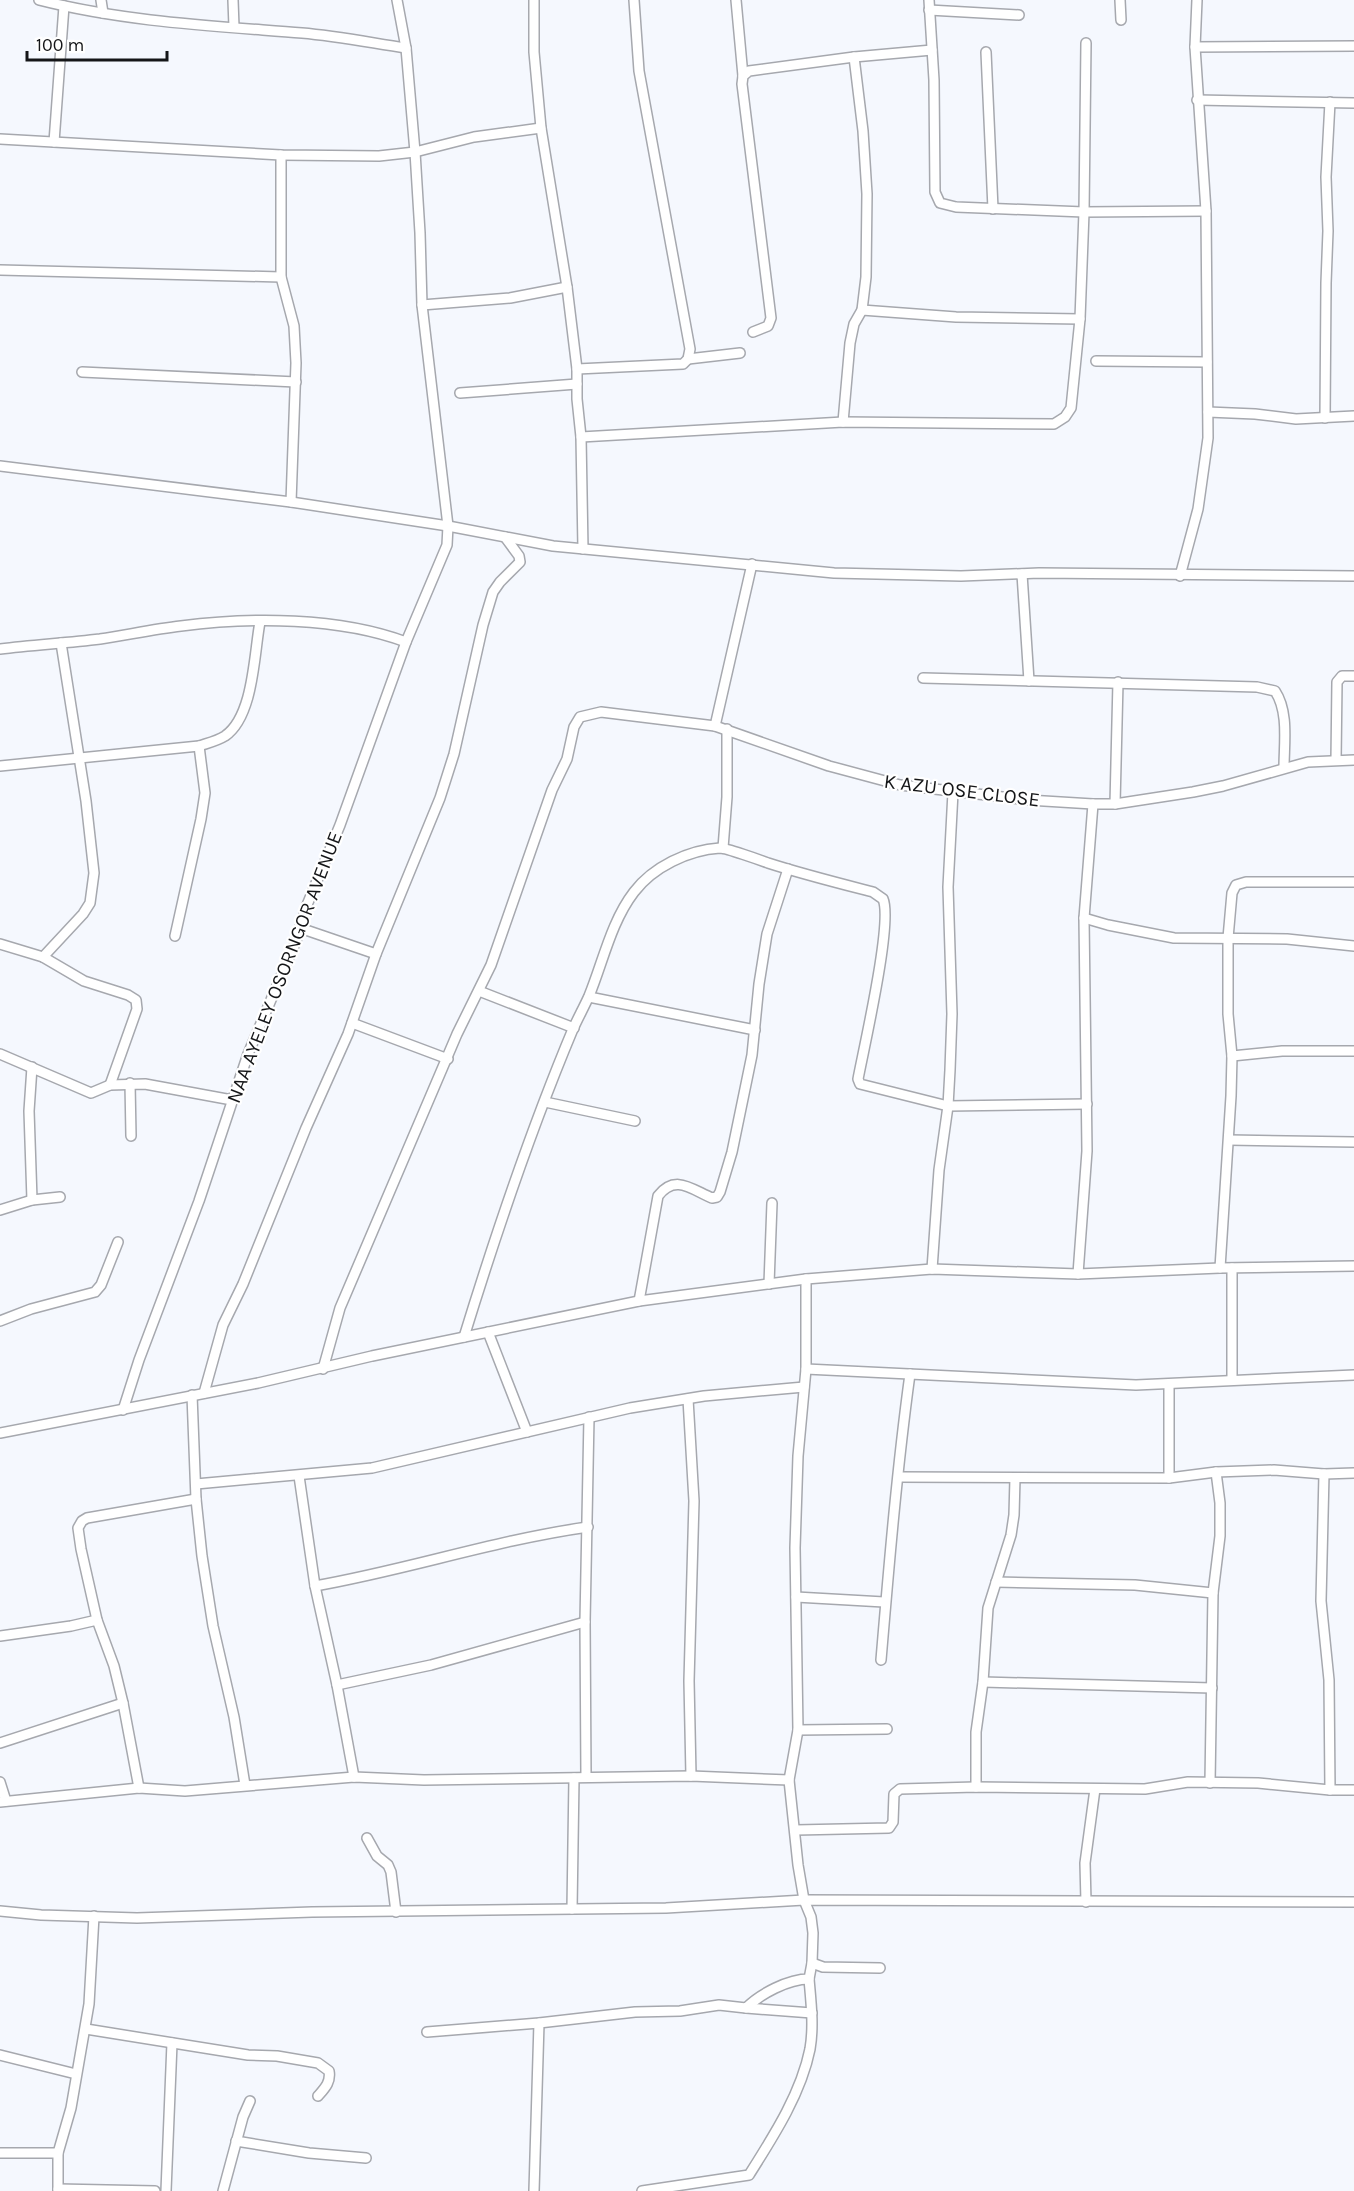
<svg xmlns="http://www.w3.org/2000/svg" width="1354" height="2191" viewBox="0 0 1354 2191" font-family="Karla,sans-serif">
<style>
.lines{fill:none;stroke-linecap:round;stroke-linejoin:round}
.street-casing{stroke:#a6a8ae;stroke-width:12}
.street{stroke:#fff;stroke-width:9}
.labels{text-anchor:middle;stroke-width:4.5;stroke-linejoin:round;paint-order:stroke}
.street-label{font-size:20px;fill:#151618;stroke:#fff}
</style>
<rect width="100%" height="100%" fill="#f5f8fe"/>
<g class="lines">
<defs>
<g id="street">
<path d="M 39,0 C 125,22 215,26 302,33 C 337,36 372,43 406,48"/>
<polyline points="101,0 103,13"/>
<polyline points="233,0 234,27"/>
<polyline points="534,0 534,52 541,128 567,287 577,369 577,399 581,437 583,549"/>
<polyline points="736,0 743,76"/>
<polyline points="929,0 934,80 935,192 940,203 956,207 1084,212 1206,211"/>
<polyline points="1120,0 1121,20"/>
<polyline points="929,10 1019,15"/>
<polyline points="1195,47 1354,46"/>
<polyline points="986,52 993,209"/>
<polyline points="1197,100 1354,103"/>
<polyline points="0,139 281,155 379,156 415,152 474,137 541,128"/>
<polyline points="54,142 64,6"/>
<polyline points="281,155 281,277 294,326 296,363 291,502"/>
<polyline points="0,270 281,277"/>
<polyline points="422,305 510,298 567,287"/>
<polyline points="862,310 956,317 1080,319"/>
<polyline points="753,332 768,326 771,318 742,84 743,76 749,71 854,57 932,50"/>
<polyline points="688,359 740,353"/>
<polyline points="1096,361 1207,362"/>
<polyline points="577,369 683,364 688,359 690,349 639,71 634,0"/>
<polyline points="82,372 296,382"/>
<polyline points="460,393 577,384"/>
<polyline points="1208,412 1255,414 1296,419 1354,416"/>
<polyline points="1325,418 1326,283 1328,231 1326,177 1330,102"/>
<polyline points="843,422 850,343 854,324 862,310 866,277 867,194 863,131 854,57"/>
<polyline points="581,437 843,422 1054,424 1065,417 1071,408 1080,319 1084,212 1086,43"/>
<polyline points="0,466 291,502 448,526 553,546 834,573 961,576 1039,573 1354,576"/>
<polyline points="1022,574 1029,681"/>
<polyline points="1180,576 1198,509 1208,438 1206,211 1195,47 1197,0"/>
<path d="M 0,649 C 33,645 67,643 100,639 C 127,635 154,629 181,626 C 251,617 339,617 406,642"/>
<path d="M 923,678 L 1257,687 L 1275,691 C 1289,712 1284,743 1284,768"/>
<polyline points="715,726 752,564"/>
<polyline points="1336,760 1337,682 1342,676 1354,676"/>
<path d="M 0,766 L 199,746 C 208,743 217,741 225,736 C 254,716 254,653 260,622"/>
<polyline points="1115,804 1118,682"/>
<polyline points="723,848 727,797 727,729"/>
<polyline points="1084,918 1108,925 1174,938 1287,939 1354,946"/>
<polyline points="300,928 376,954"/>
<polyline points="175,936 201,819 205,793 199,746"/>
<polyline points="0,944 43,957 84,981 128,995 136,1000 137,1009 110,1085"/>
<polyline points="43,957 83,914 90,903 94,873 86,801 61,643"/>
<polyline points="479,991 574,1028"/>
<polyline points="589,997 755,1030"/>
<polyline points="352,1023 448,1059"/>
<polyline points="0,1054 91,1093 110,1085 145,1084 232,1100"/>
<polyline points="1232,1056 1282,1051 1354,1051"/>
<polyline points="32,1067 29,1111 32,1200"/>
<polyline points="130,1083 131,1136"/>
<polyline points="545,1102 635,1121"/>
<polyline points="1229,1140 1354,1142"/>
<polyline points="0,1210 32,1200 60,1197"/>
<polyline points="1220,1268 1231,1096 1232,1056 1228,1014 1228,938 1232,893 1236,885 1246,882 1354,882"/>
<polyline points="1232,1268 1232,1380"/>
<polyline points="932,1269 939,1170 948,1106 950,1070 952,1014 948,887 953,792"/>
<polyline points="1078,1274 1087,1151 1084,918 1093,804"/>
<polyline points="769,1284 772,1203"/>
<path d="M 639,1301 L 658,1196 C 675,1174 691,1189 712,1198 L 717,1197 L 720,1192 L 732,1152 L 752,1055 L 759,984 L 767,934 L 788,869"/>
<polyline points="0,1321 31,1309 95,1292 101,1285 118,1242"/>
<polyline points="488,1332 527,1432"/>
<path d="M 464,1337 C 496,1233 531,1129 573,1029 C 578,1018 584,1007 589,996 C 603,962 611,922 634,892 C 653,867 688,850 720,848 C 726,848 760,860 768,863 C 802,874 838,883 873,892 L 883,899 C 893,922 864,1047 858,1079 L 860,1084 L 948,1106 L 1087,1104"/>
<polyline points="323,1369 340,1308 457,1034 491,965 552,790 567,759 574,727 580,717 601,712 715,726 829,766 900,785 1028,800 1093,804 1115,804 1193,792 1223,786 1308,762 1354,760"/>
<polyline points="806,1369 1136,1385 1354,1375"/>
<polyline points="204,1393 223,1325 243,1284 306,1128 348,1034 376,954 440,798 454,754 483,625 493,592 500,582 520,562 519,556 505,537"/>
<polyline points="192,1395 196,1499 202,1556 213,1626 234,1717 245,1785"/>
<polyline points="688,1399 694,1501 689,1681 691,1776"/>
<polyline points="123,1410 139,1360 199,1201 248,1054 296,941 307,905 340,825 406,642 447,545 448,526 422,305 420,233 415,152 406,48 397,0"/>
<polyline points="0,1433 258,1383 372,1356 639,1301 806,1279 932,1269 1078,1274 1220,1268 1354,1266"/>
<polyline points="1324,1474 1321,1601 1329,1680 1330,1790"/>
<polyline points="299,1476 315,1586 337,1685 354,1777"/>
<polyline points="899,1477 1169,1478 1216,1472 1274,1470 1324,1474 1354,1473"/>
<polyline points="1169,1478 1169,1384"/>
<polyline points="196,1484 372,1468 630,1408 704,1396 804,1387"/>
<polyline points="996,1582 1135,1585 1213,1593"/>
<path d="M 315,1586 C 407,1570 495,1540 588,1527"/>
<polyline points="796,1597 884,1602"/>
<polyline points="0,1636 71,1626 97,1620"/>
<path d="M 881,1660 C 889,1565 897,1469 910,1374"/>
<polyline points="983,1682 1212,1688"/>
<polyline points="337,1685 431,1665 585,1622"/>
<polyline points="798,1730 887,1729"/>
<polyline points="0,1743 123,1703"/>
<polyline points="586,1777 585,1622 589,1417"/>
<polyline points="0,1782 6,1801"/>
<polyline points="1210,1783 1213,1593 1220,1536 1220,1503 1216,1472"/>
<polyline points="976,1787 976,1732 983,1682 988,1608 1011,1535 1014,1515 1015,1478"/>
<polyline points="139,1788 123,1703 114,1666 97,1620 81,1549 78,1528 82,1521 87,1518 196,1499"/>
<polyline points="0,1802 139,1788 185,1791 354,1777 424,1780 691,1776 789,1780"/>
<polyline points="796,1830 889,1828 893,1822 894,1794 900,1789 976,1787 1145,1789 1188,1782 1258,1783 1330,1790 1354,1790"/>
<polyline points="367,1838 377,1856 388,1865 391,1872 396,1912"/>
<polyline points="1086,1902 1085,1863 1095,1789"/>
<polyline points="572,1909 574,1778"/>
<polyline points="0,1911 41,1915 137,1918 312,1912 666,1908 804,1900 1354,1902"/>
<polyline points="812,1963 823,1967 880,1968"/>
<polyline points="746,2008 812,2013"/>
<path d="M 86,2029 L 248,2055 L 277,2056 L 318,2063 L 329,2071 C 331,2082 325,2088 318,2096"/>
<path d="M 427,2032 L 539,2023 L 635,2012 L 680,2011 L 719,2005 L 746,2008 C 760,1994 788,1979 809,1979 L 812,1963 L 813,1933 L 811,1917 L 804,1900 L 798,1865 L 789,1780 L 798,1730 L 795,1548 L 798,1456 L 806,1369 L 806,1279"/>
<polyline points="0,2055 76,2074"/>
<polyline points="236,2141 309,2153 366,2158"/>
<polyline points="0,2153 58,2153"/>
<polyline points="58,2189 155,2191"/>
<polyline points="58,2191 58,2153 71,2108 89,2004 94,1916"/>
<polyline points="166,2191 172,2043"/>
<polyline points="223,2191 243,2117 250,2101"/>
<polyline points="534,2191 539,2023"/>
<path d="M 642,2191 L 749,2175 C 773,2137 801,2094 810,2049 C 814,2026 811,2002 809,1979"/>
</g>
</defs>
<!-- street casing -->
<use href="#street" class="street-casing"/>
<!-- street -->
<use href="#street" class="street"/>
</g>
<g class="labels">
<!-- street labels -->
<g class="street-label">
<text transform="translate(962 790) rotate(7)" y="7">K AZU OSE CLOSE</text>
<text transform="translate(284 967) rotate(-69)" y="7">NAA AYELEY OSORNGOR AVENUE</text>
</g>
</g>
<!-- scale -->
<path d="M27 51v9h140v-9" fill="none" stroke="#151618" stroke-width="3"/>
<text x="36" y="51" font-size="18" fill="#151618" stroke="#ffffff" stroke-width="4.5" paint-order="stroke">100 m</text>
</svg>
